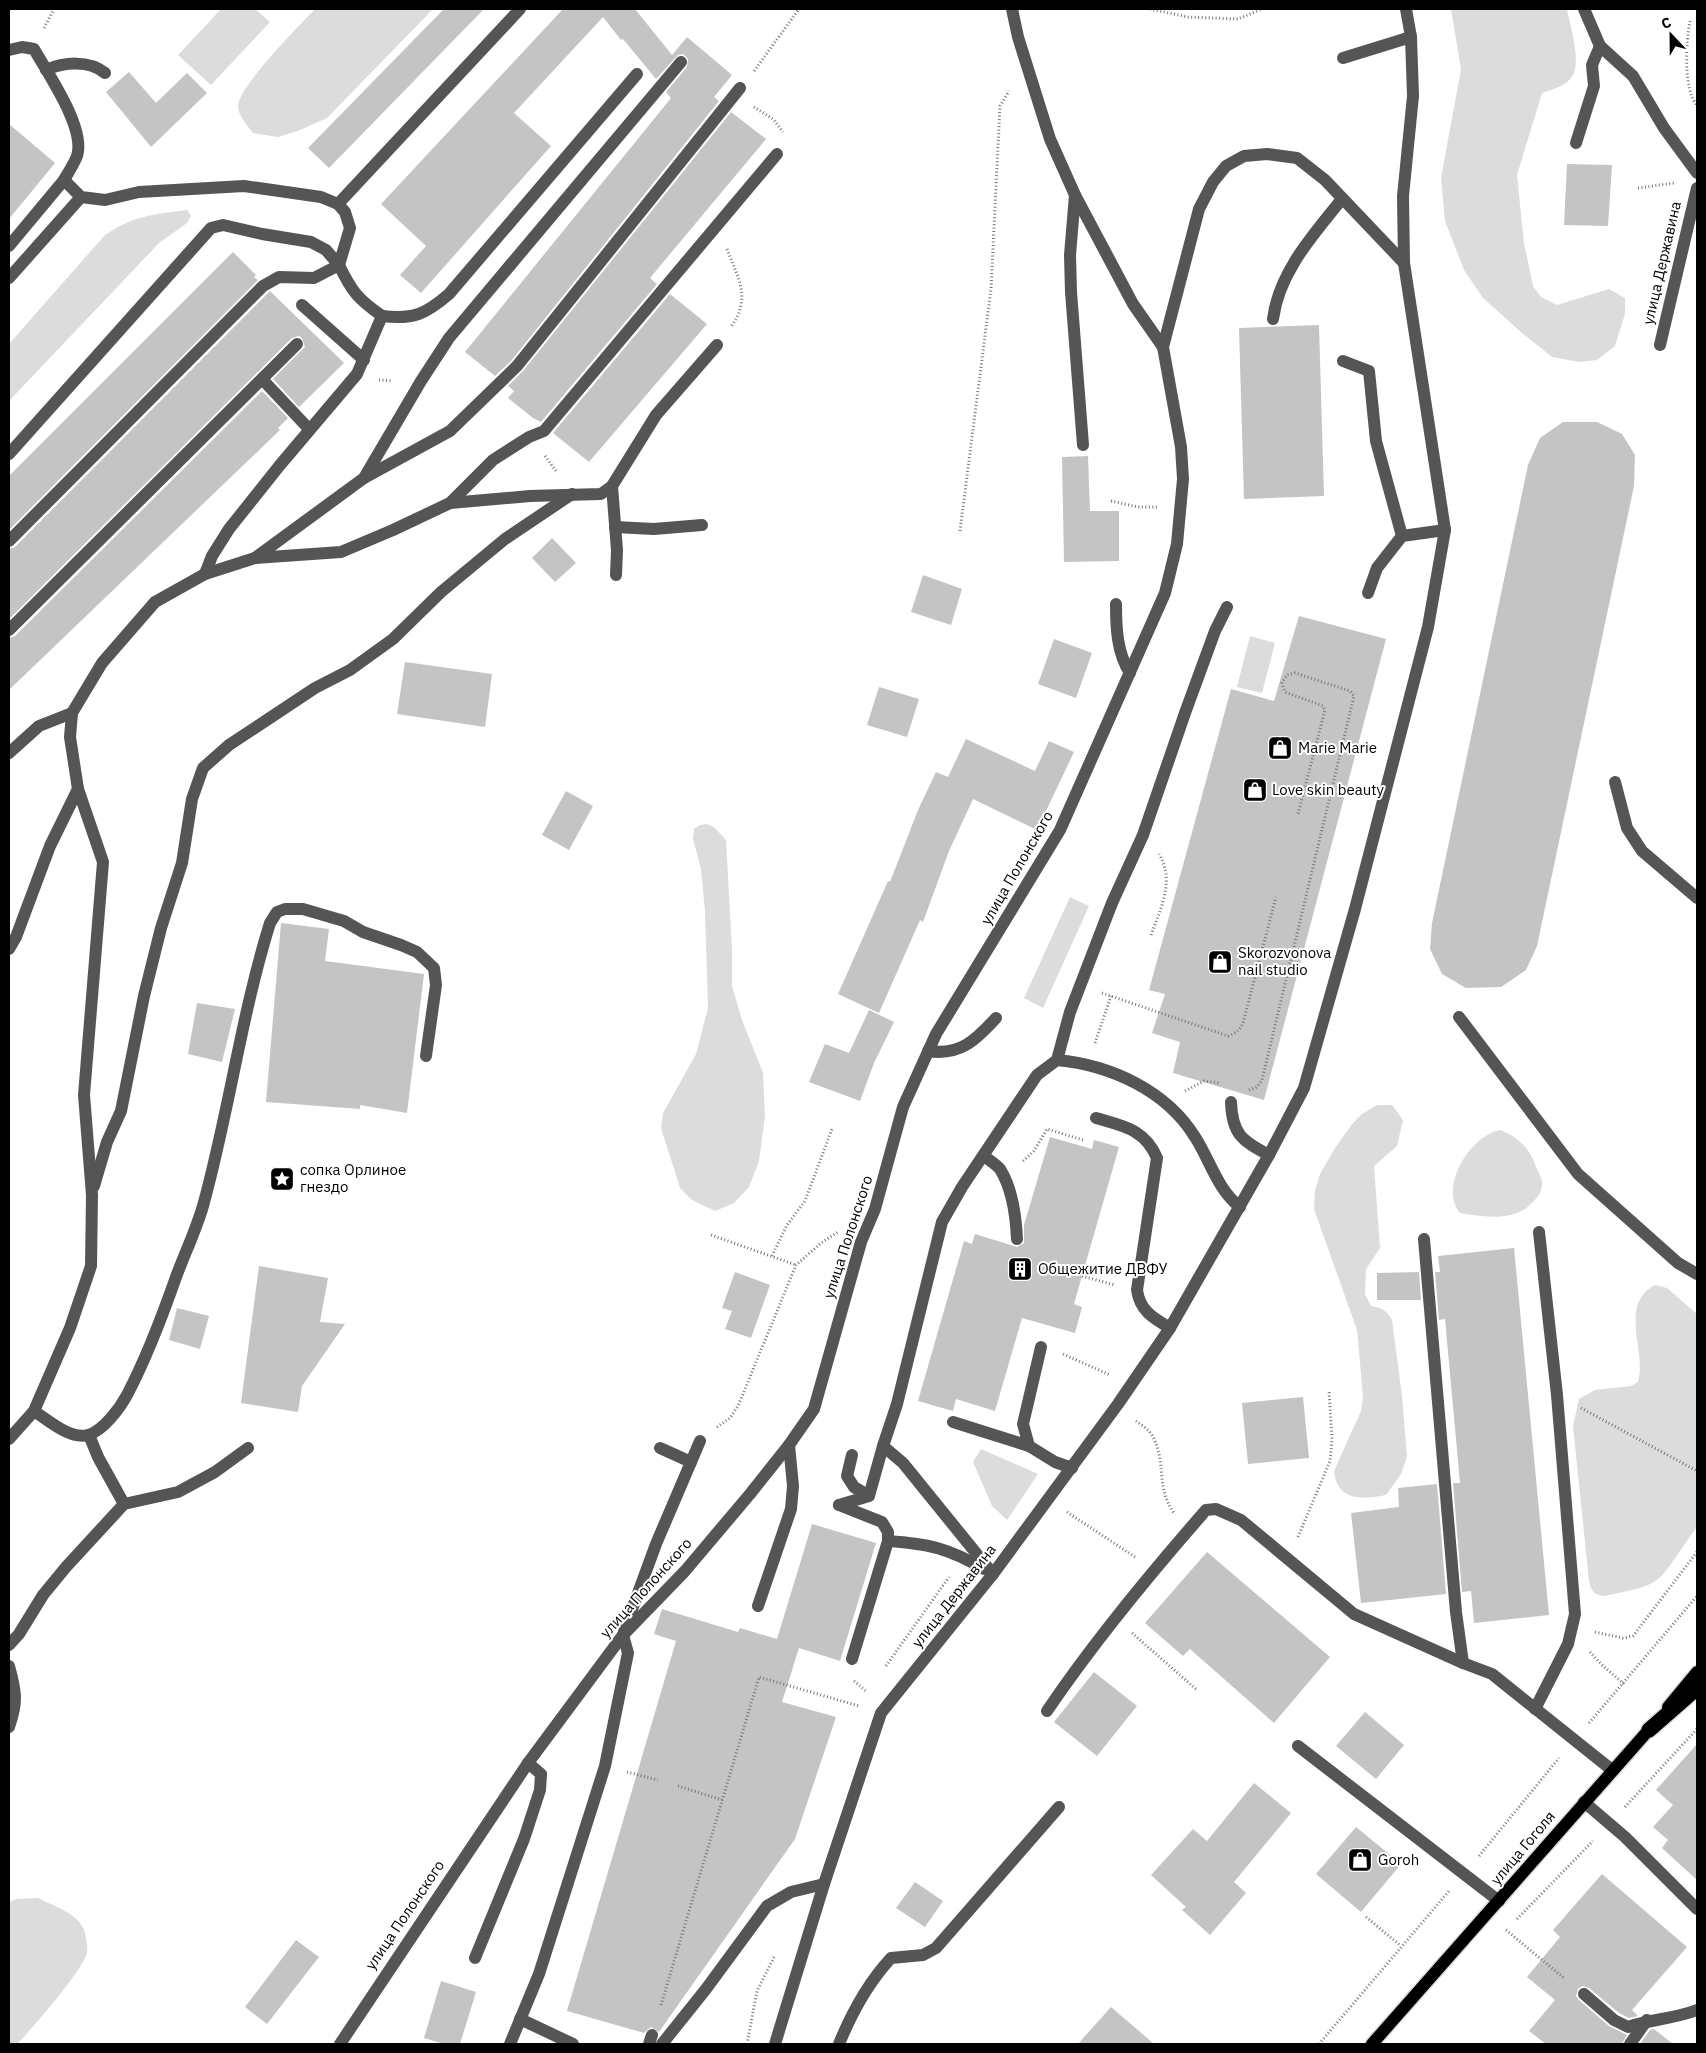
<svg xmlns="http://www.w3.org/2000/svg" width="1706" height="2053" viewBox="0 0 1706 2053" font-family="'IBM Plex Sans',sans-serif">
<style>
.green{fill:#dcdcdc}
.building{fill:#c4c4c4}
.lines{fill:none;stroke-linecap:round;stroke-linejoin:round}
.major-casing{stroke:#dbdbdb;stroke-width:15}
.highway-casing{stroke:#dbdbdb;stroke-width:18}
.path{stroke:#777;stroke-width:3;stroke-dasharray:1 2.5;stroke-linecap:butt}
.minor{stroke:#555;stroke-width:12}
.major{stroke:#000;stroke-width:12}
.highway{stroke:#000;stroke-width:15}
.labels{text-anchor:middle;stroke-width:4;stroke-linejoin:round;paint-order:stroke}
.street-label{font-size:15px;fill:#000;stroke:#fff}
.poi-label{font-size:15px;fill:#000;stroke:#fff;text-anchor:start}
</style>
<rect width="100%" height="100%" fill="#fff"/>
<!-- green -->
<g class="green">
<polygon points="221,9 255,9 270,22 211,85 178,55"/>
<path d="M 315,9 L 433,9 L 327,118 L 300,130 L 278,137 L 253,133 C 247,125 238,115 238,106 C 238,87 300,25 315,9 Z"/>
<path d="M 1451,9 L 1567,9 C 1570,25 1581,60 1573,75 C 1567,86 1553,89 1542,93 L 1517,175 L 1524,243 L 1533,286 L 1541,297 L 1557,305 L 1609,289 L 1625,298 L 1625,314 L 1615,346 L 1597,360 L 1579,362 L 1552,357 L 1522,333 L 1483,298 L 1464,270 L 1445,221 L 1441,178 L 1461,69 Z"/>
<path d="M 187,210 L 191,216 L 187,223 L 159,243 L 9,401 L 9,344 L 105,235 C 133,216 153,214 187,210 Z"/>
<polygon points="1250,636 1275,643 1262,693 1237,687"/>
<polygon points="707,824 715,828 726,840 732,949 732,986 742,1020 763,1073 765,1116 759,1161 749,1187 734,1203 715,1211 692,1200 680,1188 661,1128 663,1113 696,1054 708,1008 705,911 701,869 693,839 694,829 700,825"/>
<polygon points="1070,897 1089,906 1043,1008 1024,998"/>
<path d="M 1377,1105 L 1392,1105 L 1403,1120 L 1397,1146 L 1374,1166 L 1380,1248 L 1366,1269 L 1365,1294 L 1371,1306 C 1382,1308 1387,1310 1392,1320 L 1402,1396 L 1407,1457 L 1401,1474 L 1386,1495 C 1362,1500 1337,1501 1334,1471 L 1361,1411 L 1363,1397 L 1357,1330 L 1314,1209 L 1315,1191 L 1320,1174 L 1335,1148 L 1353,1123 L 1362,1114 Z"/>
<path d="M 1500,1130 C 1517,1136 1530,1148 1536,1167 C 1538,1171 1541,1177 1542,1181 C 1543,1189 1539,1196 1533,1202 C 1515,1222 1484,1217 1460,1213 C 1438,1187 1471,1135 1500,1130 Z"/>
<path d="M 1655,1285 L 1667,1288 L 1697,1314 L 1697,1527 C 1686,1540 1666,1576 1654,1582 C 1640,1590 1620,1592 1605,1596 C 1594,1595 1591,1591 1589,1581 L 1573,1426 L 1579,1399 L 1595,1390 L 1631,1386 L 1638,1382 C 1647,1352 1618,1304 1655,1285 Z"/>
<polygon points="981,1449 1038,1474 1007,1520 992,1506 973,1462"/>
<path d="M 38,1898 C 53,1906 78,1913 84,1930 C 86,1935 88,1948 87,1953 C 82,1971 32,2029 17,2044 L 9,2044 L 9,1902 L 16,1899 Z"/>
</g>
<!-- building -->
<g class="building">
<polygon points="444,9 484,9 329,168 308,148"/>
<polygon points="563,9 635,9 672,55 687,37 732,75 714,97 719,101 511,361 495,376 465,352 671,98 666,92 687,67 688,59 683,54 678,55 656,79 623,39 621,40 603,17 514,113 551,146 421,293 400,275 426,246 381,204"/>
<polygon points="129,72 156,103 187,73 207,93 151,147 106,92"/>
<polygon points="731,112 766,139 650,278 657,284 541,422 533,418 508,398 514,391 508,386 523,371"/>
<polygon points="9,124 55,163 9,219"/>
<polygon points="1567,164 1612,165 1608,226 1564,225"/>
<polygon points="233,252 256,275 254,277 258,280 9,530 9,476"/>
<polygon points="270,291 344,363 299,407 273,379 305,347 302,338 299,336 292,338 9,619 9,549 15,547"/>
<polygon points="670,294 707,324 589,462 553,433"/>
<polygon points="1319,325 1324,496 1244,499 1239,328"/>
<polygon points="262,391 288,418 278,428 280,430 9,690 9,638 15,636"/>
<polygon points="1563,422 1597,422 1622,434 1635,455 1634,486 1537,946 1526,970 1501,987 1466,988 1442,974 1430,949 1432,923 1528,465 1540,438"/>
<polygon points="1088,456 1090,511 1119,511 1119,561 1064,562 1062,457"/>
<polygon points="552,538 576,563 555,582 532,558"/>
<polygon points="923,575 962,589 951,625 911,612"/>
<polygon points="1299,616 1386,639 1264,1100 1173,1073 1180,1042 1152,1033 1165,994 1149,990 1231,689 1274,701"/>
<polygon points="1054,639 1092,653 1076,698 1038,684"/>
<polygon points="405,662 492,674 485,727 397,714"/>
<polygon points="879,687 919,699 907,737 867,725"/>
<polygon points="966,739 1035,771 1049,741 1074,752 1037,830 973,799 949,851 923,922 920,920 879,1013 838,994 888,881 890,882 918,810 936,772 948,777"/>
<polygon points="566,791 593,806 569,850 542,835"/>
<polygon points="281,923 329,929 325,961 424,974 407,1113 360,1105 360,1109 266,1102"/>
<polygon points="197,1003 235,1009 222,1062 188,1054"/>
<polygon points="869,1010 894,1022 874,1063 860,1101 809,1082 825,1044 849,1053"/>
<polygon points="1050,1137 1092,1149 1094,1140 1119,1147 1074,1304 1082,1307 1075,1333 1022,1318 995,1411 956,1399 953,1411 918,1401 964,1241 972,1244 975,1234 1017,1247 1024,1243 1024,1225"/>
<polygon points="1514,1248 1549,1615 1474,1623 1471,1591 1462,1592 1453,1483 1460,1483 1445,1319 1439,1320 1435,1272 1440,1272 1438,1256"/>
<polygon points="259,1266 328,1278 320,1322 345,1324 302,1386 298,1412 241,1403"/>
<polygon points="735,1272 770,1285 751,1338 725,1329 732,1311 722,1308"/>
<polygon points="1419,1272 1421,1300 1377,1300 1377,1273"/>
<polygon points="177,1308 209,1316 200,1349 169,1340"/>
<polygon points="1303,1397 1309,1458 1248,1464 1242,1403"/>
<polygon points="1437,1484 1446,1594 1361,1603 1351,1513 1399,1507 1398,1488"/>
<polygon points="812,1524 876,1543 840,1661 799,1648 782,1702 836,1717 795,1839 659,2032 651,2027 644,2033 567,2011 676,1641 654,1634 662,1609 738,1632 740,1628 777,1639"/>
<polygon points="1207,1552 1330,1657 1274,1723 1190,1649 1183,1656 1145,1623"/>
<polygon points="1094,1672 1137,1706 1097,1756 1054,1722"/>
<polygon points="1365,1712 1404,1745 1376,1779 1336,1746"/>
<polygon points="1697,1744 1697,1880 1662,1848 1668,1840 1653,1827 1673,1805 1656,1790"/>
<polygon points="1254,1783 1291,1813 1234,1882 1246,1893 1210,1935 1182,1910 1186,1907 1151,1875 1193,1829 1207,1841"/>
<polygon points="1356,1827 1401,1864 1361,1912 1316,1874"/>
<polygon points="1602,1874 1687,1947 1632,2010 1638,2016 1629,2018 1619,2013 1589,1988 1582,1986 1578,1989 1576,1996 1579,2000 1609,2026 1627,2035 1622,2044 1546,2044 1529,2031 1555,2000 1527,1977 1560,1937 1553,1930"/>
<polygon points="915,1882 943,1901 925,1927 896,1908"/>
<polygon points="296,1940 319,1957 267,2024 245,2007"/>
<polygon points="441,1981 476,1992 460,2044 444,2044 424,2038"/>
<polygon points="1111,2007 1154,2044 1078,2044"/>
<polygon points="1654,2029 1673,2044 1640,2044 1650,2030"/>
</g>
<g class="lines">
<defs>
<g id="major">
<polyline points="1668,1707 1697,1672"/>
<polyline points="1372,2044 1654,1724"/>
</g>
<polyline id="highway" points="1649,1730 1697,1688"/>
</defs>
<!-- major casing -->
<use href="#major" class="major-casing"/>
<!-- highway casing -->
<use href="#highway" class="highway-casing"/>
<!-- path -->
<g class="path">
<polyline points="1150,9 1188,17 1238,19 1262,9"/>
<path d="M 1690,21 C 1686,41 1683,90 1697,105"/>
<polyline points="44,28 54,9"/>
<polyline points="754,71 799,9"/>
<polyline points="754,107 773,119 783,132"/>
<polyline points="1638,188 1674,183"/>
<path d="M 727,249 C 738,279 752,297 731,327"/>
<polyline points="379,380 393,381"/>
<polyline points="545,456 556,471"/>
<polyline points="1111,501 1138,507 1157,507"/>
<polyline points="960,531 991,289 1000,106 1009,91"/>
<path d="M 1151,935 C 1161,908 1175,881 1159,854"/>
<path d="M 1102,993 L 1228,1036 C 1236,1033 1240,1030 1243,1023 L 1276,897"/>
<polyline points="1095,1043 1111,996"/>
<polyline points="1249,1090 1257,1087 1262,1080 1354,696 1350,691 1295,673 1287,675 1282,683 1285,692 1323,706 1325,710 1298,814"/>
<polyline points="1185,1091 1204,1081 1219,1083"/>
<polyline points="1023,1161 1034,1151 1047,1129 1083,1140"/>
<polyline points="711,1235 796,1265"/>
<polyline points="772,1256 787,1225 805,1201 832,1129"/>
<polyline points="1082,1276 1115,1285"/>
<polyline points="1063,1354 1110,1375"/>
<polyline points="1581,1408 1697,1471"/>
<path d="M 1136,1421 C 1142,1425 1150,1431 1153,1437 C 1167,1463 1155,1486 1174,1513"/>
<polyline points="717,1427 730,1418 738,1406 796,1265 821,1243 838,1232"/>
<polyline points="1067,1512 1135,1557"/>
<polyline points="1298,1537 1330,1461 1332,1440 1329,1390"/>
<polyline points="1595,1632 1623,1638 1633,1636 1697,1552"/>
<polyline points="1132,1633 1197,1690"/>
<polyline points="1590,1652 1602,1665 1624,1684"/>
<polyline points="886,1666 949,1577"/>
<polyline points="854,1681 867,1692"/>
<polyline points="1589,1723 1697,1596"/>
<polyline points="627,1772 658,1780"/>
<polyline points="678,1786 722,1800"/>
<polyline points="1625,1807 1697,1729"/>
<polyline points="1479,1856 1559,1758"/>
<polyline points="1366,1917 1401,1946"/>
<polyline points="1517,1919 1593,1841"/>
<polyline points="1506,1930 1565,1979"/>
<polyline points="661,2005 759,1677 859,1706"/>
<polyline points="747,2044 757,1991 774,1957"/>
<polyline points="1319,2044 1449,1891"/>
</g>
<!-- minor -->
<g class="minor">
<polyline points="1012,9 1018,37 1050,139 1075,195 1133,304 1163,347"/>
<polyline points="1584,9 1600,46 1633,76 1664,128 1697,173"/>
<path d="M 9,50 L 22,47 L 34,49 C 48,74 86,128 77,156 C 74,164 68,173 64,180"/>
<polyline points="1343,58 1411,37"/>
<path d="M 46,70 C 64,62 89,60 105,73"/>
<polyline points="1576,143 1594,86 1592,65 1600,46"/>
<polyline points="1075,195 1070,255 1071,292 1083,445"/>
<polyline points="338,204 520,9"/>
<polyline points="9,246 64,180 81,197 105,200 139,192 244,186 321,197 338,204 345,212 350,228 339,265 326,250 311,242 262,234 223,225 211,228 9,454"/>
<polyline points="9,278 81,197"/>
<polyline points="302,305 364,360"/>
<path d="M 382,316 C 413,320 426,314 449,294 L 637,74"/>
<path d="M 1273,319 C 1279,272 1313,235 1342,199"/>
<polyline points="1660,345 1697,188"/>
<polyline points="1343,361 1369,371 1376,441 1402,536"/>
<polyline points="262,379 309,429"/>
<polyline points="364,478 450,431 517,366 740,88"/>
<polyline points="612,486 617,550 616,575"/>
<polyline points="450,503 530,496 601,494 612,486 656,415 717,345"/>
<polyline points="615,527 654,529 702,525"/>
<path d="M 9,541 L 263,286 L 279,277 L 314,278 L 339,265 C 352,292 358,299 382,316 L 357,374 L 280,465 L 229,529 L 212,556 L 205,574"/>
<polyline points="255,558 341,552 393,530 450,503 493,460 529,437 544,431 777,154"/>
<polyline points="1368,593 1377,568 1402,536 1445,530"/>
<path d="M 1116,604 C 1116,628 1117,653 1130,673"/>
<polyline points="9,630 297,344"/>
<polyline points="9,753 39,726 72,713"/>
<polyline points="1615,782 1627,828 1642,851 1697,898"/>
<polyline points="9,949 16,937 50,846 78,789"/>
<polyline points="1459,1017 1578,1174 1678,1263 1697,1274"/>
<path d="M 928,1051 C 960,1056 976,1040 996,1018"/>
<path d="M 1057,1060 C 1110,1065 1166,1090 1195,1137 C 1210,1160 1217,1189 1240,1207"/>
<path d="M 1231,1102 C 1232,1134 1242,1141 1269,1155"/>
<path d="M 1096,1118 C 1123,1126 1145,1129 1157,1158 L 1137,1290 C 1140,1311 1153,1318 1170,1328"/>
<path d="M 984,1156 C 989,1160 996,1164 1000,1169 C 1012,1188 1016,1217 1017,1239"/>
<polyline points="94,1186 107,1142 121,1111 144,996 161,928 182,863 192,799 203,768 229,745 315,688 350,670 393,639 441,592 505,539 572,494"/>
<polyline points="1424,1239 1456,1612 1463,1663 1492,1674 1612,1770"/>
<polyline points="34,1411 70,1328 91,1266 92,1195 84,1095 103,862 78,789 70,737 72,713 102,663 155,602 205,574 255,558 364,478 421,381 449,338 681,62"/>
<polyline points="953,1422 1029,1446 1055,1462 1072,1468"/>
<polyline points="89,1435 98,1457 124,1504"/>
<path d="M 9,1439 L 34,1411 C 48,1420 70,1440 88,1435 C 103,1431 120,1408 127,1395 C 147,1357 162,1317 176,1277 C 185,1253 196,1230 203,1206 C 229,1112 241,1016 270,923 L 277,912 L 285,909 L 303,909 L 344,921 L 363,932 L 401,945 L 417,952 L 434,968 L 436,985 L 426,1056"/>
<polyline points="1029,1446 1023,1424 1041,1347"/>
<polyline points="660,1448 691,1462"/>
<polyline points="852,1455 847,1476 854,1487 869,1496"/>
<polyline points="839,1505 882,1522 888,1532 888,1541 852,1659"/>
<polyline points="839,1505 869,1496 883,1446"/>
<path d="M 888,1541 C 929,1544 948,1548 984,1569"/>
<polyline points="993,1574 903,1463 883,1446 897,1404 942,1222 962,1187 1037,1075 1057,1060 1070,1012 1112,903 1143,835 1185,713 1215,631 1227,607"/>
<polyline points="758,1606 791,1509 793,1486 789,1445"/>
<polyline points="9,1645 19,1634 43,1595 66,1567 124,1504 178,1492 215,1472 248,1448"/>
<path d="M 9,1666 C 16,1691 18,1702 9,1727"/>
<polyline points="1535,1709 1568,1644 1575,1614 1557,1395 1539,1232"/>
<path d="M 1047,1711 C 1095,1640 1149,1575 1206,1510 L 1216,1509 L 1241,1520 L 1354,1614 L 1463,1663"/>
<polyline points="1298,1746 1499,1901"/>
<polyline points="1584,1802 1625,1837 1697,1909"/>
<polyline points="475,1958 524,1839 540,1790 541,1774 528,1763"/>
<path d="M 1584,1994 L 1614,2020 L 1628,2027 C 1651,2019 1674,2019 1697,2010"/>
<polyline points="520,2019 573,2044"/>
<polyline points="340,2044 528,1763 623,1635 685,1571 750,1494 789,1445 814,1409 861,1242 875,1209 903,1107 936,1034 1060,830 1165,593 1177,544 1183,479 1181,447 1163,347 1199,209 1213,182 1226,166 1244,156 1267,154 1297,158 1325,180 1404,263"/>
<polyline points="510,2044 539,1974 605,1766 628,1653 623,1635 630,1615 656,1544 700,1441"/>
<polyline points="649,2044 652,2035"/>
<polyline points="662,2044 706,1989 767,1906 791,1892 824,1884"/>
<polyline points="775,2044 824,1884 881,1713 993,1574 1118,1404 1170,1328 1269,1155 1304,1088 1355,909 1428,627 1445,530 1404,263 1403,196 1413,96 1411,37 1406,9"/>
<path d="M 839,2044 C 852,2012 867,1984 891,1958 L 923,1955 L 936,1948 L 1059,1807"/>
<polyline points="1630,2044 1647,2020"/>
</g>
<!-- major -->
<use href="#major" class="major"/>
<!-- highway -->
<use href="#highway" class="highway"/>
</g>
<!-- icons -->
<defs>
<symbol id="shop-square" viewBox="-11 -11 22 22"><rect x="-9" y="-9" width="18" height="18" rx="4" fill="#000" stroke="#fff"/><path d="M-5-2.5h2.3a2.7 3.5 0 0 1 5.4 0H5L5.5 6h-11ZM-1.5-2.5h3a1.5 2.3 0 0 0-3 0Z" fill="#fff"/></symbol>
<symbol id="sight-square" viewBox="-11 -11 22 22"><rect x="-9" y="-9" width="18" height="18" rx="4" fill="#000" stroke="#fff"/><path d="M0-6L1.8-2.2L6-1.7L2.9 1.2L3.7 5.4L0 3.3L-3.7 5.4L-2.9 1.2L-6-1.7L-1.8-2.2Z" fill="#fff"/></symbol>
<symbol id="building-square" viewBox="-11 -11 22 22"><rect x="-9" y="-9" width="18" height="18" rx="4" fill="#000" stroke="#fff"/><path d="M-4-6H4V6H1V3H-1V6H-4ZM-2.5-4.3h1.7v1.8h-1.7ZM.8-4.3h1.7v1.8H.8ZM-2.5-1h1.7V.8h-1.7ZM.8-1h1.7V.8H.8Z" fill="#fff"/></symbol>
</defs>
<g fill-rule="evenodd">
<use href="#shop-square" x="1266" y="734" width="28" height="28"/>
<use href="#shop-square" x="1241" y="776" width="28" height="28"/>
<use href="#shop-square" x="1206" y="948" width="28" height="28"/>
<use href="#sight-square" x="268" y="1165" width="28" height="28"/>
<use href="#building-square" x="1006" y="1255" width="28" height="28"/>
<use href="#shop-square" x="1346" y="1846" width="28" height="28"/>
</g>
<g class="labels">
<!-- street labels -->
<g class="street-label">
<text transform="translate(1662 263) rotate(-77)" y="5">улица Державина</text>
<text transform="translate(1017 868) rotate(-60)" y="5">улица Полонского</text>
<text transform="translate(848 1237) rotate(-72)" y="5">улица Полонского</text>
<text transform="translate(646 1588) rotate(-48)" y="5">улица Полонского</text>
<text transform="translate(954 1596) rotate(-52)" y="5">улица Державина</text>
<text transform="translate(1523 1848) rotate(-50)" y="5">улица Гоголя</text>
<text transform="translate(405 1915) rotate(-56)" y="5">улица Полонского</text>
</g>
<!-- poi labels -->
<g class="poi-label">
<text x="1298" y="753">Marie Marie</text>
<text x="1272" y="795">Love skin beauty</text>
<text x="1238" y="958">Skorozvonova<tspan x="1238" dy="17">nail studio</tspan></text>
<text x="300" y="1175">сопка Орлиное<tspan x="300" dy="17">гнездо</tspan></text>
<text x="1038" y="1274">Общежитие ДВФУ</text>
<text x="1378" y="1865">Goroh</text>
</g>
</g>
<!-- border -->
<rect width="1706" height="2053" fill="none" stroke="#000000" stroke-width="20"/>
<!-- north arrow -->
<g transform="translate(1671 35) rotate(338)" stroke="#ffffff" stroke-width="4" paint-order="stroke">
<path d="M0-4L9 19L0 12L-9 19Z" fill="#000000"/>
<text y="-8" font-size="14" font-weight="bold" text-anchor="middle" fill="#000000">С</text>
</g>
</svg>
